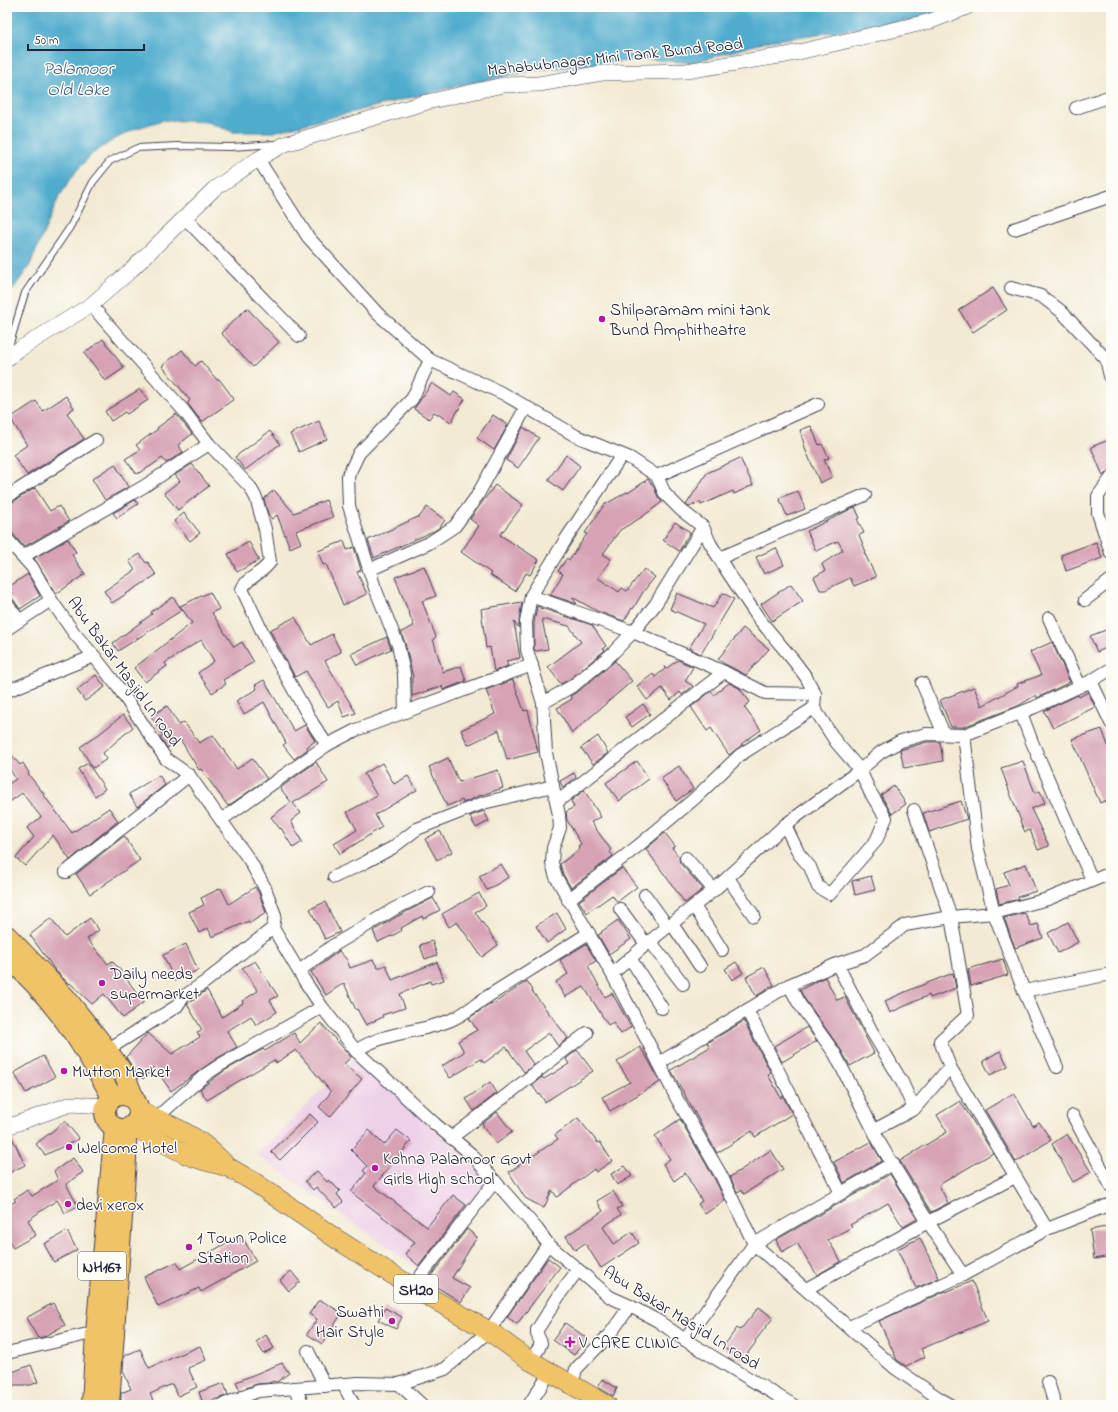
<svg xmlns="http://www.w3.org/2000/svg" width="1118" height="1412" viewBox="0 0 1118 1412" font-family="'Indie Flower',sans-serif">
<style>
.built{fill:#eed0e7}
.water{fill:#4faccd;stroke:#386784}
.building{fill:#d6a2b4}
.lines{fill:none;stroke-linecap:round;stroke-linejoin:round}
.service-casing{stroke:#414052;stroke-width:8}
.minor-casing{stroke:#414052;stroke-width:14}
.tertiary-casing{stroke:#414052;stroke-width:16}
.primary-casing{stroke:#414052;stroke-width:20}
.trunk-casing{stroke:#414052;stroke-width:22}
.service{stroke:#fff;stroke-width:6}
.minor{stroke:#fff;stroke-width:12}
.tertiary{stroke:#fff;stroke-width:15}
.primary{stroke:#f1c369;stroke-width:19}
.trunk{stroke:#f1c369;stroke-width:20}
.poi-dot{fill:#b5179e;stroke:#fdfcf7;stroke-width:1.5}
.labels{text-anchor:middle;stroke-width:3;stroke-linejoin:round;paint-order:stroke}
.shield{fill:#fdfcf7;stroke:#646373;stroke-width:1}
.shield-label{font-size:16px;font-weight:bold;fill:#22223b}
.street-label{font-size:17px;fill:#22223b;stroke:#fdfcf7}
.poi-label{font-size:17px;fill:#22223b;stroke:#fdfcf7;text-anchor:start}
.water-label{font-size:18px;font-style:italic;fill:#36607d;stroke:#fdfcf7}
</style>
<rect width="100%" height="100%" fill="#fdfcf7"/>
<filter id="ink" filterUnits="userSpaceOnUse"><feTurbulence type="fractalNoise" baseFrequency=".025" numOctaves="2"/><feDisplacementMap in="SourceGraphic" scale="8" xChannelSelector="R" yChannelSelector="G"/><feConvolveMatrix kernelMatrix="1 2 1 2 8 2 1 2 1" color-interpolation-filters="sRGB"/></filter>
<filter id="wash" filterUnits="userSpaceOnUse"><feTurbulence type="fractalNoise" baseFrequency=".012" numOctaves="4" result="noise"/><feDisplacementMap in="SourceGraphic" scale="16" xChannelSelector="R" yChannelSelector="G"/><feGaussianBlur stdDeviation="0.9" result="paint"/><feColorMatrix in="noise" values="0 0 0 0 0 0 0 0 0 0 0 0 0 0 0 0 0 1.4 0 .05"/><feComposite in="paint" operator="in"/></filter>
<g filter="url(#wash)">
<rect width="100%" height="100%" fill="#f2ead3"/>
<!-- built -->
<polygon class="built" points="356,1056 488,1180 419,1269 257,1155"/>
<!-- water -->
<polygon class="water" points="7,7 948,7 933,16 888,24 769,41 691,63 647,59 538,70 461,85 273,132 233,132 207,122 163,120 135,129 113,140 92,154 77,170 59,197 30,265 7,298"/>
<g id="blocks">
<!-- building -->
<g class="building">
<polygon points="993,288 1007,310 973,332 959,310"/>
<polygon points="247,308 279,342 253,367 221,333"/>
<polygon points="103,339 124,368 105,381 93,364 92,364 84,353"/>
<polygon points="182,350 195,366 201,361 217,380 219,379 234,399 202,422 188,404 188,403 190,400 162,366"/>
<polygon points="432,383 451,396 454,392 465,399 451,422 434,412 429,419 414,409"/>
<polygon points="140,389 148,400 127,414 125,412 111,421 105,411"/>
<polygon points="66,396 74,408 67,413 84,439 27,475 13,455 27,445 10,418 36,401 43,411"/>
<polygon points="176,414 192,434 178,445 183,452 166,463 162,458 151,466 137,474 125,459 140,450 136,445 158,429 157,428"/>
<polygon points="493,415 508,425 494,450 477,438"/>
<polygon points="319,421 327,439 299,452 290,434"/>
<polygon points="811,426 819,445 822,444 829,458 824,460 832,477 820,483 806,451 800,430"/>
<polygon points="523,427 539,438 518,468 506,460"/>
<polygon points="270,431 280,444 245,470 235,457"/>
<polygon points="1111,439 1111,471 1108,471 1103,476 1091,447"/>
<polygon points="566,455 580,466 563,491 548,480"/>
<polygon points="740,458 753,485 734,494 733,491 701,505 700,502 689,507 686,505 707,473"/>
<polygon points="115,464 128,487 105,500 92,479"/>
<polygon points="192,464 209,486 178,510 164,493 180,481 175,475"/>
<polygon points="648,479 654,487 658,497 662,502 642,517 620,530 603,554 611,559 598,578 619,592 622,588 627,591 644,569 655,577 643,592 633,609 632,608 624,621 597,611 572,597 577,604 550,595 563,574 558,571 567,558 569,560 587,534 585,533 604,505 627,492 628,493"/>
<polygon points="495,485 523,505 500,535 539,560 530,575 526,573 515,591 490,575 491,573 461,552 479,526 470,519"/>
<polygon points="35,488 50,511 59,506 69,521 24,547 13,534 7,532 7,504 11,503"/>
<polygon points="274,490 294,513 326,500 333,517 296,531 301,543 290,548 277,515 272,519 268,514 264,499"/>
<polygon points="798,491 805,509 787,516 779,498"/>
<polygon points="135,500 138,504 117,518 113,513"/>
<polygon points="427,507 445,520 440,527 434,531 374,558 368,540 420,516"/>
<polygon points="855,507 860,518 857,519 864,533 859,535 866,552 864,552 876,577 854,586 850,578 825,590 820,590 814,577 825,571 822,564 843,550 838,541 816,551 807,531"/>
<polygon points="184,513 200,533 190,541 174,521"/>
<polygon points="675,522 690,532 679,551 663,540"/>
<polygon points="68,539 76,552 72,555 85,574 56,594 34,558"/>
<polygon points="344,541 347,550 354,547 361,570 357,572 367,594 343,605 326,564 323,565 318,551"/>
<polygon points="249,542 259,560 237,572 228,554"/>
<polygon points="1096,542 1102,558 1066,571 1061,555"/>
<polygon points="776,548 784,565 764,574 756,557"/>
<polygon points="140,554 146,563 148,562 156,575 112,603 104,591 135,570 129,561"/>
<polygon points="424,566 436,596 422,601 436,637 433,639 443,672 461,666 466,681 443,690 442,686 412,696 412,678 413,677 405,643 401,632 414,626 395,577"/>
<polygon points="28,574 40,596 20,609 13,599 7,597 7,588"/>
<polygon points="791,584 803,601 772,621 761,604"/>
<polygon points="210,592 219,609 212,613 234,647 242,642 254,662 223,680 226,684 212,693 198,673 214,661 201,640 165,663 167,666 145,682 134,668 192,623 180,606"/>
<polygon points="677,593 713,608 723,593 734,599 701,654 689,648 704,624 670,609"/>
<polygon points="173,597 182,610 118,651 113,643 152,614 151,612"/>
<polygon points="522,602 519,621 519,628 514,622 520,658 506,661 508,666 494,671 490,647 486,648 481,609"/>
<polygon points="537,606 540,607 541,609 541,608 592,625 606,646 603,648 605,650 570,679 561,684 548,667 581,642 569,626 542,619 548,649 536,651 534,649 534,623"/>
<polygon points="295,617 311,645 332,634 341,652 325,661 356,713 344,717 338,701 328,707 306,671 295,677 270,630"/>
<polygon points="743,628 769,649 746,675 725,664 718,659"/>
<polygon points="1111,628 1111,646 1097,652 1090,636"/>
<polygon points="387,637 391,649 357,665 351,654"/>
<polygon points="1052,642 1070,682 1037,698 1036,695 1018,706 963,727 951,727 940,700 974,687 982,706 1018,686 1017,684 1041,675 1030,652"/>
<polygon points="678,660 693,667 685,681 693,686 682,695 680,692 671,700 662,688 647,700 637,686 653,674 655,677 665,669 664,666 667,668"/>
<polygon points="615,661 632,681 572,733 557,708 572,699 570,696 579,691"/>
<polygon points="96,675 105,687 85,701 77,690"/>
<polygon points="264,680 294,731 305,725 315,741 307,747 308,749 294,759 283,745 286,743 264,702 244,714 236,701 257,689 255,685"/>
<polygon points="513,680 524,711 528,710 538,752 507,760 499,730 468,745 461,730 495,714 486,690"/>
<polygon points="729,683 739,688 750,702 744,707 761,730 741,744 742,745 729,755 711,728 707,731 691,707 711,691 714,695"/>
<polygon points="1088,692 1095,707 1053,728 1044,711 1078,695 1079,697"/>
<polygon points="643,704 650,714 632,727 625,717"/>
<polygon points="167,706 179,725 184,722 199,743 213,735 237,769 252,758 267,779 228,806 201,769 199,770 180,739 167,748 160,737 163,735 151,716"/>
<polygon points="123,715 133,727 103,753 107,759 93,768 80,747 98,735"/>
<polygon points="1102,729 1111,754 1111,798 1100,803 1072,739"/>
<polygon points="598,736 608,753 593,764 581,748"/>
<polygon points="927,742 940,742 943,761 904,768 900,750"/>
<polygon points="7,750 20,765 23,763 29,773 28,774 44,794 43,794 72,833 109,808 118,821 70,860 53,835 25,866 16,858 34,837 27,828 41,817 22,793 7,804 7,785 16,779 7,765"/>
<polygon points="448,758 459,782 498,770 503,788 476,797 463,803 462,800 447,806 429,767"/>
<polygon points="637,761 649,779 619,801 606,783"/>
<polygon points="1023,761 1035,793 1040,791 1045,803 1031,809 1049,846 1038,850 1030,830 1025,832 1020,821 1021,821 1010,793 1001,768"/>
<polygon points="316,762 328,782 293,803 301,813 291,821 302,842 293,848 281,828 280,829 271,817 291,802 280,788"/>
<polygon points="88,763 105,789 95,796 78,769"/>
<polygon points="382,763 394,784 408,776 417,790 375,815 382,827 340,854 334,844 357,830 347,812 377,796 364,774"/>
<polygon points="679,766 693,789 676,801 661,778"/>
<polygon points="574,773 576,777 563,788 560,781"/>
<polygon points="159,775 165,785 137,807 129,794"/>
<polygon points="894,786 906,804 892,814 881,795"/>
<polygon points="584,790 601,817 591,822 611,850 609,851 613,856 571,888 563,874 560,864 580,849 578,846 581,844 567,820 566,812 574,807 571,801"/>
<polygon points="961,801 967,819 929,832 923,813"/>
<polygon points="484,811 489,821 476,828 470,816"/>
<polygon points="440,831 452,852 437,860 425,839"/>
<polygon points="665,833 675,846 672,848 679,857 680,863 703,889 685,903 646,849"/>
<polygon points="124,836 140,860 90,894 76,874"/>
<polygon points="501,864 509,877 487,890 479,876"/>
<polygon points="1026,864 1036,891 1018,897 1019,899 999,904 996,889 1009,885 1004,872"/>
<polygon points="622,868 637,887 617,902 612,895 587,913 579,901"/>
<polygon points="871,876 875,890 855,895 852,881"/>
<polygon points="255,887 259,893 266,913 250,923 249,921 212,937 208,928 199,933 189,912 204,905 201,898 221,888 229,904"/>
<polygon points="479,893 486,906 475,912 498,945 482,957 457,922 449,927 442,914"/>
<polygon points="433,898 440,910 423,919 422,916 401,928 402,930 391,937 391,936 378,942 373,931 398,916"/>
<polygon points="325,902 340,932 325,939 310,909"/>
<polygon points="557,913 566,929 547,943 536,926"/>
<polygon points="1025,913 1031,926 1038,924 1043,938 1015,948 1004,918"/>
<polygon points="51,918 65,937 90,918 99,930 87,939 108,964 112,961 126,976 125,977 144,1002 123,1018 104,994 92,1004 70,983 69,984 55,970 30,935"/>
<polygon points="618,920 631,939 609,954 598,935 602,933 601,932"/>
<polygon points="1068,922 1078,942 1058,953 1048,933"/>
<polygon points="432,941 437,955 425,959 420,945"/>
<polygon points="186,944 198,970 175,981 163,955"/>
<polygon points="586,944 596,961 588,966 605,997 612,993 631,1027 621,1034 613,1022 608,1025 584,987 565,997 556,982 568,974 560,960"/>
<polygon points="339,951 347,960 350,968 373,960 378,968 386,965 392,980 437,962 444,980 431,984 430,981 400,994 405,1008 382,1015 383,1017 366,1025 357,1009 356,1010 344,983 326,995 311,972"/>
<polygon points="1003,959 1008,975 971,986 968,969"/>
<polygon points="255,961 278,996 270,1000 277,1012 256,1025 251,1016 227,1031 237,1047 216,1059 171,1091 154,1067 143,1079 136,1073 126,1057 148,1033 172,1054 200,1037 197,1032 202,1030 187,1004 207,990 222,1017 243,1003 242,1001 258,991 242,968"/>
<polygon points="736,962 743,973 732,980 725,969"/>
<polygon points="764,967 774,985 756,996 746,977"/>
<polygon points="953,973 956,988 930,998 929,995 890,1013 885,1001 912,989"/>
<polygon points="825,977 837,1000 845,997 874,1053 850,1066 841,1050 804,998 800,990"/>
<polygon points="527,981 533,990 532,991 568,1038 558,1046 549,1033 524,1051 534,1065 524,1072 506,1047 484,1063 481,1059 450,1078 442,1066 464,1052 458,1041 477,1030 469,1018 492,1003 493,1004"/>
<polygon points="744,1021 771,1073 768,1075 781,1098 783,1096 792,1114 755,1137 752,1131 717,1153 671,1070 710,1047 707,1043"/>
<polygon points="321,1023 351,1057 344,1064 362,1079 330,1117 319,1107 331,1092 296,1050 276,1063 274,1060 207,1100 200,1089 224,1071 263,1049 265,1051 294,1033 300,1043"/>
<polygon points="807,1027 817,1041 782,1062 774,1046"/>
<polygon points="640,1047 649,1061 660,1082 610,1111 602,1097 630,1082 617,1062"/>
<polygon points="577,1050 593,1071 545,1102 540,1094 539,1095 532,1085 542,1077 544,1079 569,1064 566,1059"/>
<polygon points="1000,1051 1008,1066 990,1075 983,1061"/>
<polygon points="43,1056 55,1077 26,1093 14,1073"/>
<polygon points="490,1082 497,1093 474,1111 466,1099"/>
<polygon points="1014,1093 1033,1126 1039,1122 1051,1140 1016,1162 985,1110"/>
<polygon points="960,1101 993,1153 939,1185 948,1203 931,1212 900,1161 947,1132 937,1115"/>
<polygon points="497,1112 512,1132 496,1144 482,1124"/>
<polygon points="310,1114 318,1122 280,1160 271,1152"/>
<polygon points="578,1118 598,1143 600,1142 612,1161 596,1172 594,1169 557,1197 552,1190 544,1208 525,1198 509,1172 558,1139 555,1135"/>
<polygon points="680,1119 714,1178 725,1200 705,1214 698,1204 702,1201 685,1173 674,1181 663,1164 670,1159 655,1136"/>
<polygon points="65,1121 79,1139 45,1155 36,1144"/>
<polygon points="369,1130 384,1145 397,1130 411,1141 374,1186 427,1227 453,1195 466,1205 419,1266 405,1254 415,1242 351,1192 366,1173 363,1171 367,1166 351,1150"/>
<polygon points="1067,1134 1091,1172 1073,1182 1052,1144"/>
<polygon points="11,1135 25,1165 7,1174 7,1136"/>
<polygon points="871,1142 882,1161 844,1183 834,1162"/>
<polygon points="771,1150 783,1169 744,1194 741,1190 737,1192 730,1177"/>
<polygon points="73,1158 83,1172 66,1184 78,1206 65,1213 57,1200 28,1220 36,1235 13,1248 7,1237 7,1206 16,1201 14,1199 27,1190 32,1196 58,1180 54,1171"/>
<polygon points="625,1166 632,1176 617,1185 611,1174"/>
<polygon points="317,1171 327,1182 329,1180 340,1191 337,1194 343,1202 336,1208 316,1187 313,1190 305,1181"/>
<polygon points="890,1174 917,1219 903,1227 888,1203 850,1225 852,1227 828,1240 841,1261 817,1275 797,1243 782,1252 776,1240"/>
<polygon points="613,1191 622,1206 617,1209 621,1215 603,1227 614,1244 632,1232 639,1243 601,1268 585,1243 575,1250 566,1236 603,1211 597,1201"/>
<polygon points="1111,1226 1111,1256 1094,1259 1090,1230"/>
<polygon points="467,1229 477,1237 452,1278 470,1288 461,1302 427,1281"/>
<polygon points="67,1231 77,1250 54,1262 44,1244"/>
<polygon points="241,1235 256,1261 201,1292 199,1288 158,1307 144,1277 177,1262 180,1269"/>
<polygon points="920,1238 939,1278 916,1288 897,1249"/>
<polygon points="548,1258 560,1267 517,1324 507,1317"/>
<polygon points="291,1271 300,1282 289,1291 280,1280"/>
<polygon points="972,1281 988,1321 921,1349 925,1357 906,1366 897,1360 879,1321 946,1291 946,1292"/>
<polygon points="318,1301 322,1301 342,1313 322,1344 307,1334 317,1319 309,1314"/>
<polygon points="53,1303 65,1325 43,1337 38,1338 26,1318"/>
<polygon points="759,1307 773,1318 755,1341 756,1342 742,1361 723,1347 737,1328 740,1330"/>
<polygon points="385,1308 402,1317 396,1329 378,1320"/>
<polygon points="565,1323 587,1338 574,1355 553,1340"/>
<polygon points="266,1335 274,1348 264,1354 256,1342"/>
<polygon points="200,1346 206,1360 188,1368 197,1387 178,1396 172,1384 150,1394 155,1405 122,1405 121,1402 121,1393 131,1389 123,1371 124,1356 140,1349 149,1368"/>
<polygon points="282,1363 289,1373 277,1382 275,1382 274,1381 269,1383 257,1384 240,1390 236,1382"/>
<polygon points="31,1365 38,1382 31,1385 7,1385 7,1374"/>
<polygon points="602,1379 617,1388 613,1396 598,1387"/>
<polygon points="224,1383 228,1395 203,1404 199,1392"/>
</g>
</g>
</g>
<g filter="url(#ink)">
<use href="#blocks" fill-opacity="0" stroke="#414052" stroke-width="1"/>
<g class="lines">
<defs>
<polyline id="service" points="7,353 25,293 70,227 93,182 110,161 137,148 177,146 231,147 275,144"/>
<g id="minor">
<polyline points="1076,108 1111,96"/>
<polyline points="258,159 308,237 378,314 430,360 504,394 576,436 630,458 657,476 665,494 681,510 703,527 710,543 727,571 759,619 794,661 806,677 815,694 814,708 836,742 860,770 870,792 886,818 876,841 830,894 818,887 810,867 799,854 785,825 714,890 650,941 612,974 659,1063"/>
<polyline points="184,217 299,336"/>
<polyline points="1014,229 1111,196"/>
<polyline points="1011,288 1041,296 1061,311 1106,359 1111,380"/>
<path d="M 91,305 L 184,411 L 209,444 L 250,487 L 256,498 L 265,529 L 270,562 C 262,574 246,578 242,589 L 268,644 L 313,724 L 327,745 L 221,820"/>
<polyline points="657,476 818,404"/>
<polyline points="1111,478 1098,496 1098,513 1111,553"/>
<polyline points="7,497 96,440"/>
<polyline points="7,539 32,567 51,600 74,633 94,656 118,687 166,759 189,775 250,861 265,888 275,915 273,928 304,980 322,1007 356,1051 435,1124 471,1154 537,1229 548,1244 610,1297 630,1306 658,1321 685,1340 793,1405"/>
<polyline points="22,557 143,487 209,444"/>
<polyline points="720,558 865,495"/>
<polyline points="369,570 429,543 455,526 477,496 526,407"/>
<polyline points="531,596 633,632 724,672"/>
<polyline points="1085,600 1111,580"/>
<polyline points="7,604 19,620"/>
<polyline points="1049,618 1080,686"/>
<polyline points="7,629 51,600"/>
<polyline points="1091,681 1111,723"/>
<polyline points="922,683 944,734"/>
<polyline points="7,691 94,656"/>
<polyline points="543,703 527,650 526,622 531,596 566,539 622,455"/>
<polyline points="405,712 404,674 398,645 375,588 349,506 348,476 359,453 412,399 430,360"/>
<polyline points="1021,713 1032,742 1092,880"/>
<polyline points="964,735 978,849 994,913 1024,991 1057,1067"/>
<polyline points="327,745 356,730 532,665"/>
<polyline points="553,786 546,753 543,703 574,685 612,654 633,632 655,605 703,527"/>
<polyline points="557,802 724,672 765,693 815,694"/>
<polyline points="914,810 951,917 968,1015 940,1041 950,1067 1047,1229 1111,1204"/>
<polyline points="785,825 860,770 881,752 901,741 926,734 964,735 1035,707 1091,681 1111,669"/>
<polyline points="686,858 714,890"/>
<path d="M 66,872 C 107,839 149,808 189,775"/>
<polyline points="334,877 362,864 392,848 417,829 483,803 553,786 559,815 560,828 553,848 552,863 556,877 612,974"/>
<polyline points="728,878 754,916"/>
<polyline points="645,895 668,927"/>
<polyline points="568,900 638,846 694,799 740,755 814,708"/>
<polyline points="694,906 722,950"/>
<polyline points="620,909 646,944"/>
<polyline points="672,924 700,966"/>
<polyline points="650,941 683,984"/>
<polyline points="630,958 662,1008"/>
<polyline points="837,964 871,1030 902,1082 914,1109 950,1067"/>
<polyline points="299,971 331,947 394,909 429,892"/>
<polyline points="789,985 659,1063 677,1099 721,1175 754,1244 893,1163"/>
<polyline points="1024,991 1111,974"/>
<polyline points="747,1010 841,1193"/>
<polyline points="107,1050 177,1006 183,997 205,982 273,928"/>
<path d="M 356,1051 C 384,1031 421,1033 451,1020 C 465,1014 477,1003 490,995 C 523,974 556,954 589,933"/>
<polyline points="1073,1116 1111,1186"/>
<polyline points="156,1118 205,1075 220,1065 322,1007"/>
<polyline points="874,1130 914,1109"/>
<polyline points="451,1138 587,1033"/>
<polyline points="1047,1229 963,1275 928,1222 882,1147 835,1054 798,1002 789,985 837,964 865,955 905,925 951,917 994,913 1048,899 1111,873"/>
<polyline points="412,1287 495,1181"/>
<polyline points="806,1289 928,1222 1015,1177"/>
<polyline points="849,1327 963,1275"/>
<polyline points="685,1340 754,1244 895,1368 940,1399 951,1405"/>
<polyline points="308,1351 325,1386"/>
<polyline points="7,1353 96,1332"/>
<polyline points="529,1360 538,1350 541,1343 537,1334 537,1330 562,1291 578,1270"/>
<polyline points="1048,1382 1055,1405"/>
<polyline points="343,1384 354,1405"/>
<polyline points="399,1384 422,1405"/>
<polyline points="572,1385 576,1369 610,1334 630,1306"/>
<polyline points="294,1388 304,1405"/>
<polyline points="222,1405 258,1391 358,1383 399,1384 445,1369 489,1331 548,1244"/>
<polyline points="529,1405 550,1372"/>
</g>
<g id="tertiary">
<polyline points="7,359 18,350 91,305 129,272 214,189 258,159 285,144 427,102 503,85 539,84 602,73 686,71 786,55 931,21 967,7"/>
<polyline points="7,1127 71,1104 105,1106"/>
</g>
<g id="primary">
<path d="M 140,1111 C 160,1120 180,1128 199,1141 C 209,1148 218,1157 227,1166"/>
<polyline points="132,1126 185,1154 202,1160 228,1167 254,1182 335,1238 412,1287 489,1331 529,1360 550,1372 607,1405"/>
</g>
<g id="trunk">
<polyline points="7,936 65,997 107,1050 125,1076 135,1101"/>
<path d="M 7,957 C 53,997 83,1044 112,1097"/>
<circle cx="122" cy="1112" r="17"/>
<polyline points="92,1405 96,1332 115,1128"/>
<polyline points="109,1405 126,1159 126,1129"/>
</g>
</defs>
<!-- service casing -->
<use href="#service" class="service-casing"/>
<!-- minor casing -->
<use href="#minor" class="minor-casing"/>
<!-- tertiary casing -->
<use href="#tertiary" class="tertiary-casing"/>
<!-- primary casing -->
<use href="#primary" class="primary-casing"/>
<!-- trunk casing -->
<use href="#trunk" class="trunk-casing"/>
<!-- service -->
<use href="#service" class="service"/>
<!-- minor -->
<use href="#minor" class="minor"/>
<!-- tertiary -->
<use href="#tertiary" class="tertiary"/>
<!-- primary -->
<use href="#primary" class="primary"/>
<!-- trunk -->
<use href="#trunk" class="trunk"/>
</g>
</g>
<!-- markers -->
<g class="poi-dot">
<circle cx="602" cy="319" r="4"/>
<circle cx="102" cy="983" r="4"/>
<circle cx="64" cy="1071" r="4"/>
<circle cx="69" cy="1147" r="4"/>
<circle cx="375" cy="1168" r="4"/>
<circle cx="68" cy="1204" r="4"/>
<circle cx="189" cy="1247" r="4"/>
<circle cx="392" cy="1321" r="4"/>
<path d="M568 1336h4v4h4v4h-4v4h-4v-4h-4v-4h4z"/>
</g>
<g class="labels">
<!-- shield labels -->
<g class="shield">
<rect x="78" y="1252" width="48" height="28" rx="3"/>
<rect x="394" y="1275" width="44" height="28" rx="3"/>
</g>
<g class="shield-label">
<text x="102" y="1272">NH167</text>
<text x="416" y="1295">SH20</text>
</g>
<!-- street labels -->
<g class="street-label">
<text transform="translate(615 56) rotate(-6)" y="6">Mahabubnagar Mini Tank Bund Road</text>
<text transform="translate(125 671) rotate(54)" y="6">Abu Bakar Masjid Ln road</text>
<text transform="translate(682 1317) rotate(32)" y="6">Abu Bakar Masjid Ln road</text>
</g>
<!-- poi labels -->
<g class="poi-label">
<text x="610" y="315">Shilparamam mini tank<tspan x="610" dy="20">Bund Amphitheatre</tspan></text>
<text x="110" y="979">Daily needs<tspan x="110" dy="20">supermarket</tspan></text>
<text x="72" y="1077">Mutton Market</text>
<text x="77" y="1153">Welcome Hotel</text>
<text x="383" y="1164">Kohna Palamoor Govt<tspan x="383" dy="20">Girls High school</tspan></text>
<text x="76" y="1210">devi xerox</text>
<text x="197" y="1243">1 Town Police<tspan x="197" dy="20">Station</tspan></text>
<text x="384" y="1317" text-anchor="end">Swathi<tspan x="384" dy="20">Hair Style</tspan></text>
<text x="579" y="1348">V CARE CLINIC</text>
</g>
<!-- water labels -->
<g class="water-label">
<text x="78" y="74">Palamoor<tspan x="78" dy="21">Old Lake</tspan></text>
</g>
</g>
<!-- margin -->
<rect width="1118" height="1412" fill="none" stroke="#fdfcf7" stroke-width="24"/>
<!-- scale -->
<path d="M28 44v6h116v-6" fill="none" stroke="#22223b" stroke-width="2"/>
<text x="34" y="44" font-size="12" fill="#22223b" stroke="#fdfcf7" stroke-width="3" paint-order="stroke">50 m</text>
</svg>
